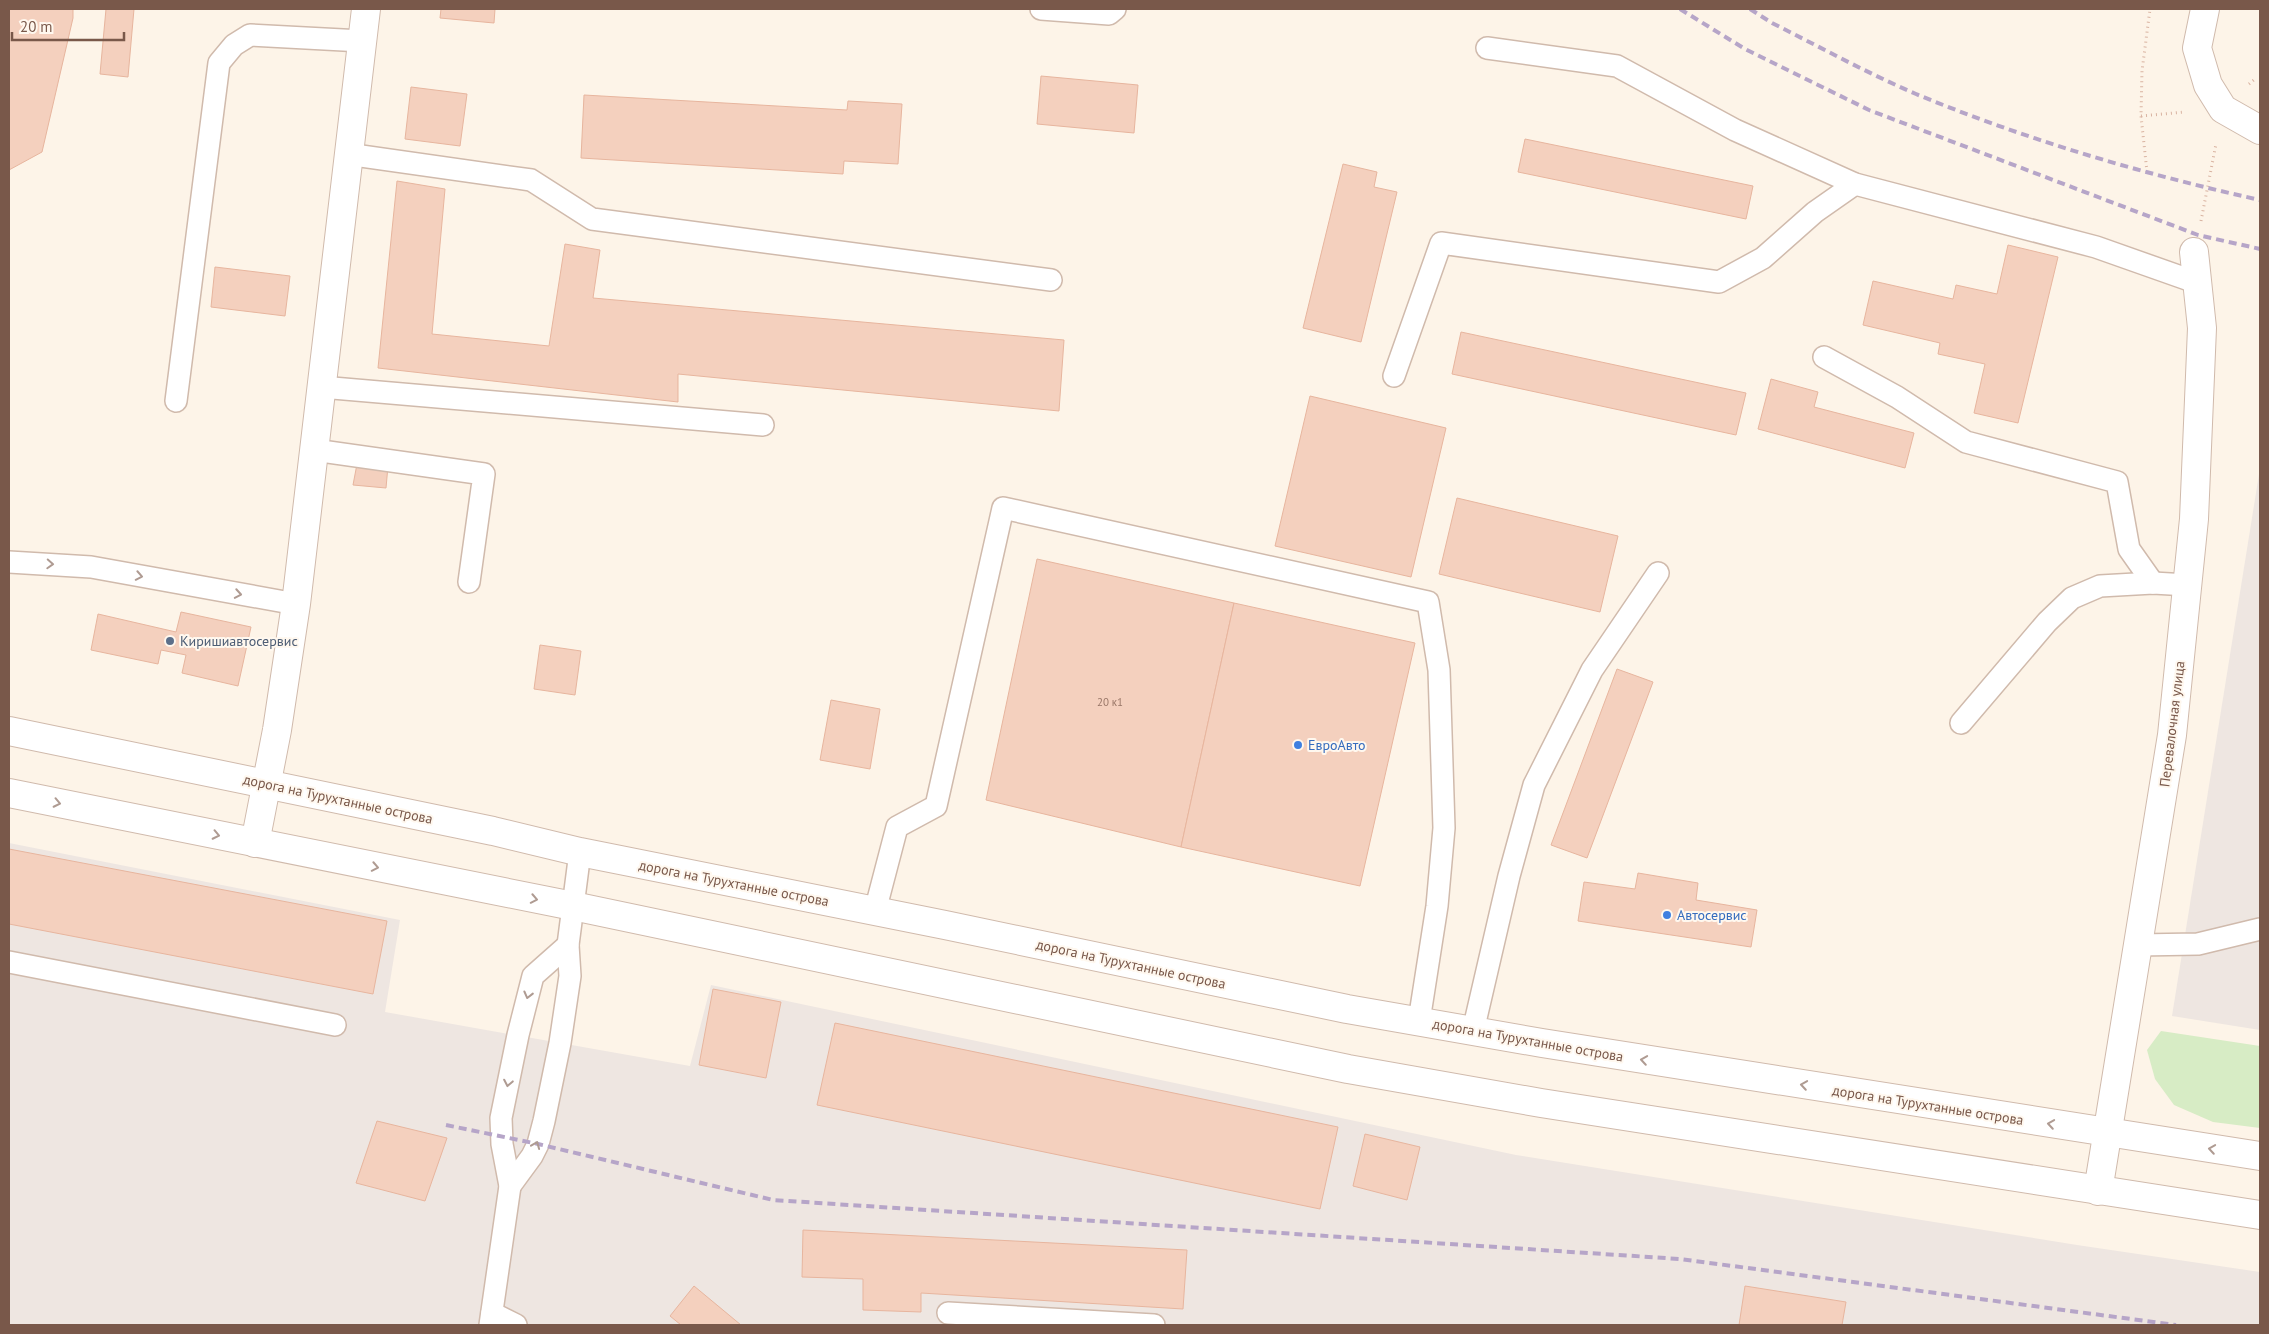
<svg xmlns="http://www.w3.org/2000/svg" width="2269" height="1334" viewBox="0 0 2269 1334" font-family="'PT Sans',sans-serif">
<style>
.industrial{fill:#eee6e1}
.green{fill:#d7ecc5}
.building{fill:#f4d0be;stroke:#e7b59e}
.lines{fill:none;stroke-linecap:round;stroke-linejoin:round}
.service-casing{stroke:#d0baac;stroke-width:24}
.minor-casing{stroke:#d0baac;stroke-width:30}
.tertiary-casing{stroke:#d0baac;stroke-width:30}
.path{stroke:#d9b3a1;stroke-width:3;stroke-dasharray:1 4;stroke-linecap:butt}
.service{stroke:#fff;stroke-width:21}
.minor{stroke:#fff;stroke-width:28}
.tertiary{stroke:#fff;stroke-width:28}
.rail{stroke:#b6a5c8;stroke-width:4;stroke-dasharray:8 5;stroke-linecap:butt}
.oneway{stroke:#af9b92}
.service-dot{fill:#5c6f8a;stroke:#fff8ef;stroke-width:2}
.shop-dot{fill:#3f7fe0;stroke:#fff8ef;stroke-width:2}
.labels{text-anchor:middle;stroke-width:4;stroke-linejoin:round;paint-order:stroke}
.number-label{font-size:11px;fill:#987667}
.service-label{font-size:14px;fill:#4e5e75;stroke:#fff8ef;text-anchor:start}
.street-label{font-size:14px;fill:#79584a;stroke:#fff8ef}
.shop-label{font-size:14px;fill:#366cbe;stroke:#fff8ef;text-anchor:start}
</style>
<rect width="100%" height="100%" fill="#fdf4e8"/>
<!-- industrial -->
<g class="industrial">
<polygon points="2260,468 2260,1030 2172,1016"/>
<polygon points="9,843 400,920 385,1012 690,1066 711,985 1516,1155 2077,1245 2260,1272 2260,1325 9,1325"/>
</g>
<!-- green -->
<polygon class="green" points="2161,1031 2260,1046 2260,1128 2213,1122 2174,1105 2155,1079 2147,1050"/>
<!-- building -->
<g class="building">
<polygon points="9,9 73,9 73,18 42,152 9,170"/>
<polygon points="106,9 134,9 128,77 100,74"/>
<polygon points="441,9 495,9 494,23 440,18"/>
<polygon points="1041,76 1138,85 1134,133 1037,124"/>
<polygon points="411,87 467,94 460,146 405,139"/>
<polygon points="584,95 847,110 848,101 902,104 898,164 844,161 843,174 581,158"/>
<polygon points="1525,139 1753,186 1746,219 1518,172"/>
<polygon points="1343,164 1377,172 1374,187 1397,192 1361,342 1303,328"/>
<polygon points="397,181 445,189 432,334 549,346 565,244 600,250 593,298 1064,340 1059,411 678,374 678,402 378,368"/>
<polygon points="2008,245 2058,257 2018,423 1974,413 1985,364 1938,354 1940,343 1863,325 1873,281 1953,299 1956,285 1997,294"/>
<polygon points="215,267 290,276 285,316 211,307"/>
<polygon points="1461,332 1746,393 1736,435 1452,374"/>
<polygon points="1771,379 1818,392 1814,407 1914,433 1905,468 1758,429"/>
<polygon points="1310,396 1446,428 1411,577 1275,546"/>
<polygon points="357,464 388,466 386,488 353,485"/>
<polygon points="1457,498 1618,536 1600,612 1439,574"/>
<polygon points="1037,559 1234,603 1181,847 986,800"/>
<polygon points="1234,603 1415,643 1360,886 1181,847"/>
<polygon points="181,612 251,627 238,686 182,673 186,655 161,650 158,664 91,650 98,614 176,632"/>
<polygon points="540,645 581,651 575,695 534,689"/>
<polygon points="1617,669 1653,682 1587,858 1551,845"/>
<polygon points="831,700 880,709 870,769 820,760"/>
<polygon points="9,849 387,921 373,994 9,924"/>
<polygon points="1638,873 1698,883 1696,900 1757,910 1751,947 1578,921 1584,882 1635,889"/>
<polygon points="713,989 781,1002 766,1078 699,1065"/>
<polygon points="835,1023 1338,1127 1320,1209 817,1105"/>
<polygon points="377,1121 447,1138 425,1201 356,1183"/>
<polygon points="1365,1134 1420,1147 1407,1200 1353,1186"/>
<polygon points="803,1230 1187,1250 1183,1309 921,1293 921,1312 863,1310 863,1279 802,1277"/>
<polygon points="694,1286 741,1325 681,1325 670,1316"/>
<polygon points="1745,1286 1846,1302 1842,1325 1739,1325"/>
</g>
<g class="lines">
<defs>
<g id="service">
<polyline points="1041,9 1109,14 1115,9"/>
<polyline points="1487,48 1617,66 1735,130 1855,184 2096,247 2198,283"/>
<polyline points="347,154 531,180 592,219 1051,280"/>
<polyline points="1824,357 1897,397 1966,442 2117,482 2129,549 2153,583"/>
<polyline points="1394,376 1441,243 1719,282 1763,258 1815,212 1855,184"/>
<polyline points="321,387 763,425"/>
<polyline points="176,401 219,63 234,45 250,35 362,41"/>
<polyline points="314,450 484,474 469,582"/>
<polyline points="9,562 91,567 296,604"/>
<polyline points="1961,723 2047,622 2072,598 2100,586 2153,583 2188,585"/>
<polyline points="875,911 897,827 936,806 1003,508 1428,602 1439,670 1444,828 1437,906 1419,1021"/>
<polyline points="2138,945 2198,944 2260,929"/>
<polyline points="9,962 335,1025"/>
<polyline points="1473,1031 1509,876 1534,785 1592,670 1658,573"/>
<polyline points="510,1186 532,1156 538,1144 544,1121 560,1043 570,976 568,945 580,852"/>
<polyline points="492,1313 516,1325"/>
<polyline points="948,1313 1154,1325"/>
<polyline points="490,1325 510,1186 502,1144 501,1118 518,1035 533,976 568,945"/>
</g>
<g id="minor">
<polyline points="2205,9 2197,48 2208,85 2223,109 2260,130"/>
<polyline points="255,843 277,730 296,604 366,9"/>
<polyline points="2098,1191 2172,735 2194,519 2202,328 2194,252"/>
</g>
<g id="tertiary">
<polyline points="9,731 493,831 580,852 945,925 1347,1009 1542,1043 2260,1156"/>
<polyline points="9,793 573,906 1348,1069 1541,1103 2260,1215"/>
</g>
</defs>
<!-- service casing -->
<use href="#service" class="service-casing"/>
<!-- minor casing -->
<use href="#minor" class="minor-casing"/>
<!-- tertiary casing -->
<use href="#tertiary" class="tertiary-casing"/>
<!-- path -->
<g class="path">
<polyline points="2249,84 2255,79"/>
<polyline points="2141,116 2185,112"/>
<polyline points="2147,172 2141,116 2142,71 2150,9"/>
<polyline points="2201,221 2216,144"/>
</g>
<!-- service -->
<use href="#service" class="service"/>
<!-- minor -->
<use href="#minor" class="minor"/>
<!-- tertiary -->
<use href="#tertiary" class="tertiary"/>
<!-- rail -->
<g class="rail">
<polyline points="1680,9 1745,49 1869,110 2198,235 2260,249"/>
<path d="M 1750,9 L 1772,23 C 1820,47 1867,73 1916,94 C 2027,140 2143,174 2260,200"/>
<polyline points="446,1125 538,1144 773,1200 1680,1259 2176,1325"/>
</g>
</g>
<!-- one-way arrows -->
<defs><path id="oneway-chevron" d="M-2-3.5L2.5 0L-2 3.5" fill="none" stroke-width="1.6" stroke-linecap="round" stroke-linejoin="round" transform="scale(1.25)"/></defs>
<g class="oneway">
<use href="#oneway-chevron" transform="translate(50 564) rotate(3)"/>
<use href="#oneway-chevron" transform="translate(139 576) rotate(11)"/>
<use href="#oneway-chevron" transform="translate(238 594) rotate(10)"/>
<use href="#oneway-chevron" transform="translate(57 803) rotate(12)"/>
<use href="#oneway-chevron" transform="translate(216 835) rotate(12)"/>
<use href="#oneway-chevron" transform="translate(375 867) rotate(11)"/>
<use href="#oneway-chevron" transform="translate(534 899) rotate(11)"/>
<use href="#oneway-chevron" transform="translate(528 995) rotate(104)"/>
<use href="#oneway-chevron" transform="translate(1644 1060) rotate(-171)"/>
<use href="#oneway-chevron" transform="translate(508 1083) rotate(101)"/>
<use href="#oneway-chevron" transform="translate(1804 1085) rotate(-171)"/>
<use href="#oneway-chevron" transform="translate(2051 1124) rotate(-171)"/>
<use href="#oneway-chevron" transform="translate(536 1145) rotate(-68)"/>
<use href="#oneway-chevron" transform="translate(2212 1149) rotate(-171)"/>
</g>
<!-- markers -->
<circle class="service-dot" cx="170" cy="641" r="5"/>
<g class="shop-dot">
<circle cx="1298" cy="745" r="5"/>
<circle cx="1667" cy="915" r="5"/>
</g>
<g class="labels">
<!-- number labels -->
<g class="number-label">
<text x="1110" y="706">20 к1</text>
</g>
<!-- service labels -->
<g class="service-label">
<text x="180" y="646">Киришиавтосервис</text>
</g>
<!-- street labels -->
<g class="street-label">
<text transform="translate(2172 724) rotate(-83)" y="5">Перевалочная улица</text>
<text transform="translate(338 799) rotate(12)" y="5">дорога на Турухтанные острова</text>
<text transform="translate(734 883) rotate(11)" y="5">дорога на Турухтанные острова</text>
<text transform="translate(1131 964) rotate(12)" y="5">дорога на Турухтанные острова</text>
<text transform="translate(1528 1040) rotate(10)" y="5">дорога на Турухтанные острова</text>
<text transform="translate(1928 1105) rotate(9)" y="5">дорога на Турухтанные острова</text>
</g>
<!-- shop labels -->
<g class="shop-label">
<text x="1308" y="750">ЕвроАвто</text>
<text x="1677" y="920">Автосервис</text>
</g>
</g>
<!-- border -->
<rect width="2269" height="1334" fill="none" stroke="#79584a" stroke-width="20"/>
<!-- scale -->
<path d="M12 32v8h112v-8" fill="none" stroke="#79584a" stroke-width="2.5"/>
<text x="20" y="32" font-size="15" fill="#79584a" stroke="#fff8ef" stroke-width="4" paint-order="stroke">20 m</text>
</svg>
